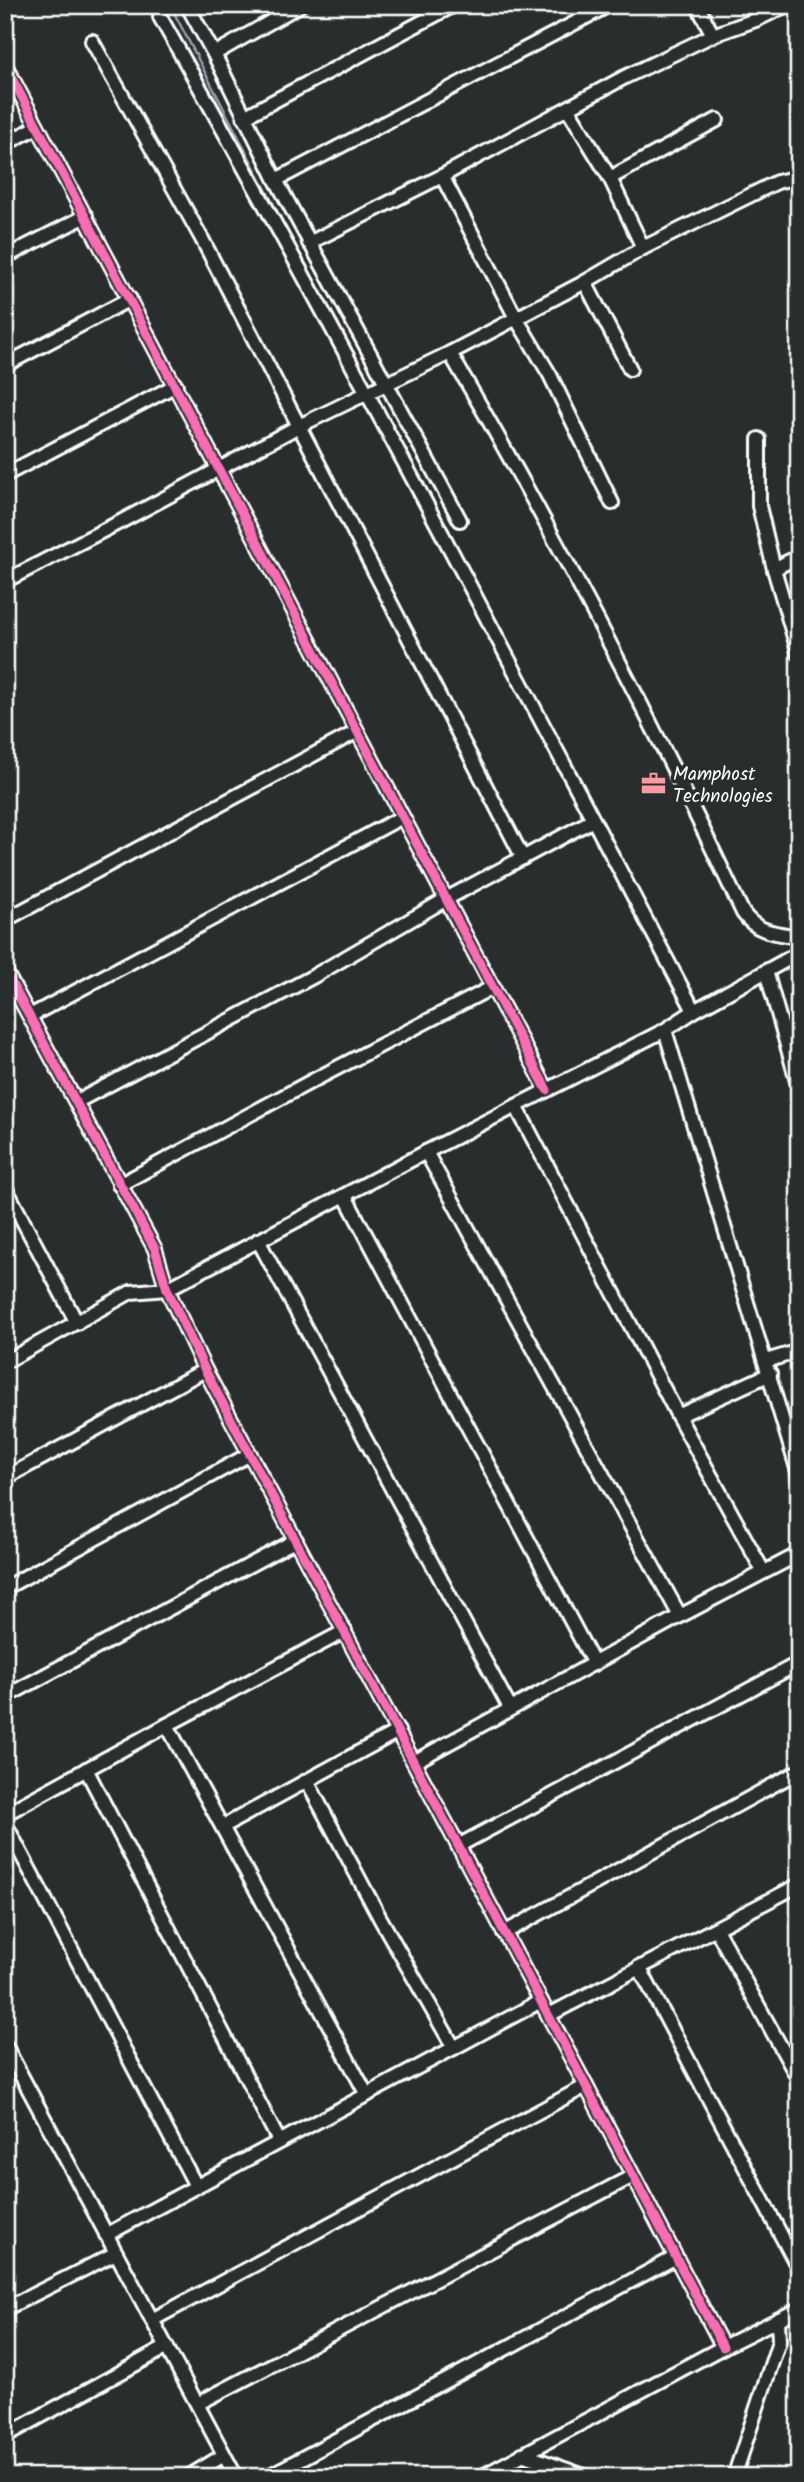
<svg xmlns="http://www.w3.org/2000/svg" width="804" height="2482" viewBox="0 0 804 2482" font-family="Kalam,sans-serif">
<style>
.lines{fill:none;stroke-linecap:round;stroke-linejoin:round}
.stream{stroke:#94a4aa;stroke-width:2.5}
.minor-casing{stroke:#fff;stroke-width:18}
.minor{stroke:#2a2d2e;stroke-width:12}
.cycleway-casing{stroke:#2a2d2e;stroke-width:13}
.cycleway{stroke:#f96db3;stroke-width:9}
.labels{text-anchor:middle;stroke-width:7;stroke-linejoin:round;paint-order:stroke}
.poi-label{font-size:19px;fill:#fff;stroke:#2a2d2e;text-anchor:start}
</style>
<rect width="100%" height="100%" fill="#2a2d2e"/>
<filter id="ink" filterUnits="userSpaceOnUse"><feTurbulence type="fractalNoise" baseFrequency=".0143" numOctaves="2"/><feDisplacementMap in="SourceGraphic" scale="14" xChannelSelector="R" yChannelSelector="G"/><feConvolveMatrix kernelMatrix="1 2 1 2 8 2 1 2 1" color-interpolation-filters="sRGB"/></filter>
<g filter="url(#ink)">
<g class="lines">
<!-- stream -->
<g class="stream">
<polyline points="170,5 317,288"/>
<polyline points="626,869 697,999 703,1000"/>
<polyline points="793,969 799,974"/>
</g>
<defs>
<g id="minor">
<polyline points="187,5 214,54 276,180 460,520"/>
<polyline points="697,5 713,35"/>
<path d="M 160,17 C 345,344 518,678 694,1011"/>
<polyline points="92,41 202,239 523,858"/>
<polyline points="214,54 300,5"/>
<polyline points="5,65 547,1090"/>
<polyline points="568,109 610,178 643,248"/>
<polyline points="244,117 454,5"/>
<polyline points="5,144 37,127"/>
<polyline points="442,176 516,318 550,375 612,503"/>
<polyline points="610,178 717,120"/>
<polyline points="276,180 609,5"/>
<polyline points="309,243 442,176 625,77 713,35 758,19 787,5"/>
<polyline points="5,257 86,216"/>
<polyline points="585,282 630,369"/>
<path d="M 450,353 C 556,535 653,722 743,913 C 757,933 776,933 799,937"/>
<polyline points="5,365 130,299"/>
<polyline points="759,439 759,506 774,569 799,654"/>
<polyline points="5,475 176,385"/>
<polyline points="774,569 799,556"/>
<polyline points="5,581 122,521 299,426 450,353 585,282 643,248 777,182 790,179 799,181"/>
<polyline points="5,920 356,732"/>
<polyline points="5,971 155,1249 167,1289 205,1370 586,2086 723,2347"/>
<polyline points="766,971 799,1088"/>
<polyline points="30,1016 402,817"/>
<polyline points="665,1030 799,1475"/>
<polyline points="76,1102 314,976 448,898 593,820"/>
<polyline points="516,1106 678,1416 763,1571"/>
<polyline points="426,1152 680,1616"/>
<polyline points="119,1185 312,1081 493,987"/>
<polyline points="5,1187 77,1323"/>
<polyline points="345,1196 594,1664"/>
<polyline points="258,1240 510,1708"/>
<polyline points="766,1361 799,1351"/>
<polyline points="5,1362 131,1292 167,1289 426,1152 665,1030 694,1011 799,953"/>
<polyline points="678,1416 770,1374"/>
<polyline points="5,1478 205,1370"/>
<polyline points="5,1588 250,1454"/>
<polyline points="5,1697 296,1540"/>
<polyline points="167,1725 367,2095"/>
<polyline points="414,1762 680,1616 799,1554"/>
<polyline points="86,1769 279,2141"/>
<polyline points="307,1781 380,1918 454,2048"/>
<polyline points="5,1814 167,1725 345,1631"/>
<polyline points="5,1823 196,2186"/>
<polyline points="224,1826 398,1731"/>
<polyline points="458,1846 799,1663"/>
<polyline points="716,1929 799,2080"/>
<polyline points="504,1933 799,1771"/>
<polyline points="639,1967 799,2269"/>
<polyline points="549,2015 799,1885"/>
<polyline points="5,2045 236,2477"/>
<polyline points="106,2235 541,2001"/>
<polyline points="5,2309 116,2253"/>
<polyline points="152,2320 586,2086"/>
<polyline points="199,2403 633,2176"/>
<polyline points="5,2436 167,2347"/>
<polyline points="522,2454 587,2477"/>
<polyline points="188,2477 224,2455"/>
<polyline points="267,2477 676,2257"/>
<polyline points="481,2477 723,2347 799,2309"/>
<polyline points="734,2477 779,2341 778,2320"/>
</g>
</defs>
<!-- minor casing -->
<use href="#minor" class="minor-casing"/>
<!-- minor -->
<use href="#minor" class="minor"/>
<defs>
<g id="cycleway">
<polyline points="5,65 547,1090"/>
<polyline points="5,971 155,1249 167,1289 205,1370 586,2086 723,2347"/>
</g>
</defs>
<!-- cycleway casing -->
<use href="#cycleway" class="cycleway-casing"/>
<!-- cycleway -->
<use href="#cycleway" class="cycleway"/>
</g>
</g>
<!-- icons -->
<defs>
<symbol id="office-bare" viewBox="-9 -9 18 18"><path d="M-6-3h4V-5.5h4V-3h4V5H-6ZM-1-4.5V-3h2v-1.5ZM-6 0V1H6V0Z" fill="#ff9aa2" stroke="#2a2d2e" stroke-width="2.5" paint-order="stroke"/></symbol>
</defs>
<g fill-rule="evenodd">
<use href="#office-bare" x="636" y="766" width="35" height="35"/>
</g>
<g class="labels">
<!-- poi labels -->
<g class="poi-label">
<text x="673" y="780">Mamphost<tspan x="673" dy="22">Technologies</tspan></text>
</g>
</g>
<!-- margin -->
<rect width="804" height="2482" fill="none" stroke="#2a2d2e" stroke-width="28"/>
<rect x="14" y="14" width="776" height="2454" fill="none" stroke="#fff" stroke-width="2.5" filter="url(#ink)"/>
</svg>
